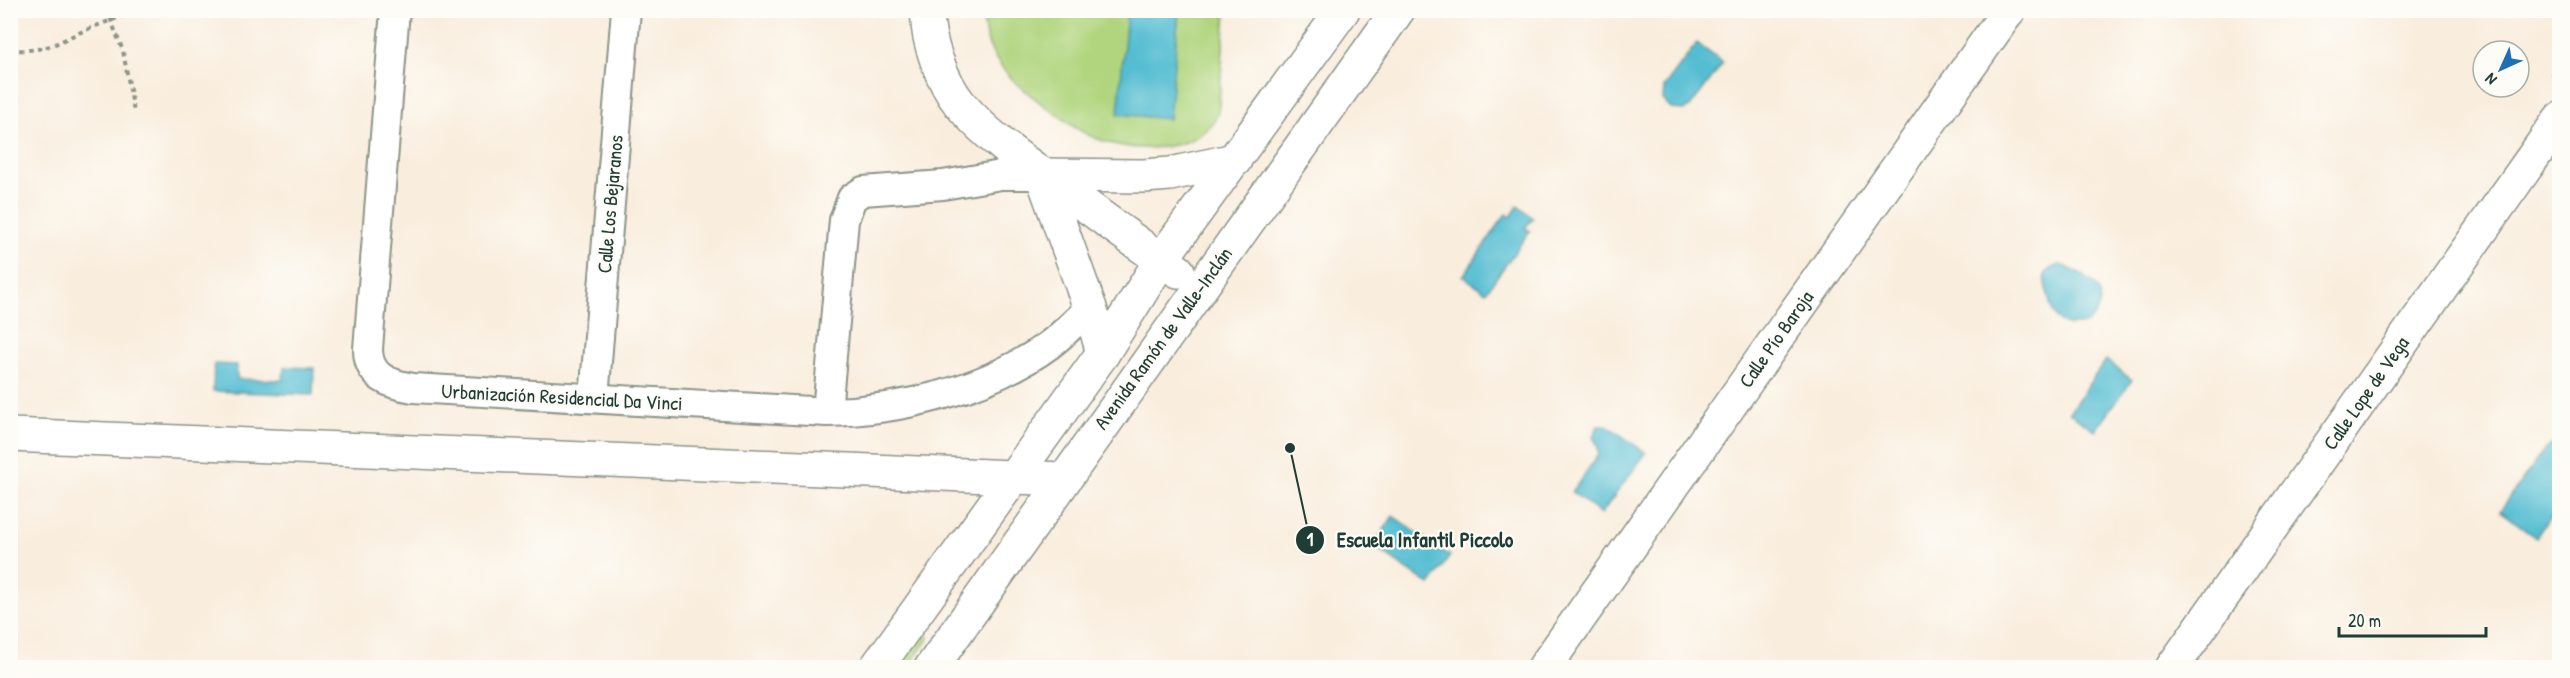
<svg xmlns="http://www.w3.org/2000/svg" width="2570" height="678" viewBox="0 0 2570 678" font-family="'Patrick Hand',sans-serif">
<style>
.green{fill:#b0d57e;stroke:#688959;stroke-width:1.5}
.water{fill:#55bdd2;stroke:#3a7d83;stroke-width:1.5}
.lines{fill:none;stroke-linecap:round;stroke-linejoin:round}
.service-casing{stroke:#8c9588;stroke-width:32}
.minor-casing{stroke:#8c9588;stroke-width:36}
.path{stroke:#8c9588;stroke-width:4;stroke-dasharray:4.5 4.5;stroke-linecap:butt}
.service{stroke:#fff;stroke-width:28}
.minor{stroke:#fff;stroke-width:33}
.labels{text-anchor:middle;stroke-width:4.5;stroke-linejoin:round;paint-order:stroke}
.street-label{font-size:20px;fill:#1f3d34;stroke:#fdfcf7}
.leader{fill:none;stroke:#1f3d34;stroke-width:2}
.callout-dot{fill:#1f3d34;stroke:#fdfcf7;stroke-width:2}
.mark-label{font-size:18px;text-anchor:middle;font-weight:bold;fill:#fff}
.callout-label{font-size:21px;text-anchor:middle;font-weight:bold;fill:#1f3d34;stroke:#fdfcf7;stroke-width:4.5;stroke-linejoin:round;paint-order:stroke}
</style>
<rect width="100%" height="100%" fill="#fdfcf7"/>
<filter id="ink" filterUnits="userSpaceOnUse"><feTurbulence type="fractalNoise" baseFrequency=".0167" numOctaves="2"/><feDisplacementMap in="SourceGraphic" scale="12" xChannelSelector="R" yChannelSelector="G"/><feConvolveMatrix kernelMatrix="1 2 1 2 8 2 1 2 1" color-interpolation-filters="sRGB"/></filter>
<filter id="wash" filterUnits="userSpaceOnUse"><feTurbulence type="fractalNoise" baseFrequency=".008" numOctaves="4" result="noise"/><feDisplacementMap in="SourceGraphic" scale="24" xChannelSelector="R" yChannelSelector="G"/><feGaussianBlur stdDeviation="1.35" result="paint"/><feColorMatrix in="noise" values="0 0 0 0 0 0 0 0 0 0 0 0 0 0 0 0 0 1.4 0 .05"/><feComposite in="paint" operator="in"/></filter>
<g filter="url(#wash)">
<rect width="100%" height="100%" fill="#f9eddd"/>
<!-- green -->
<g class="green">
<path d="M 984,11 L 1226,11 C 1224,36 1222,62 1220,88 C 1219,96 1220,107 1217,115 C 1211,130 1194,140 1179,144 C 1152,150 1123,149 1098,139 C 1082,134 1069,123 1055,113 C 1020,89 980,59 984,11 Z"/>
<polygon points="922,633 929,638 908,667 898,667"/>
</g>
<!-- water -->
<g class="water">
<polygon points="1127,11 1179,11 1169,119 1118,114"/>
<polygon points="1697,43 1723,63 1690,107 1684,110 1671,109 1663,100 1664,87"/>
<polygon points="1518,206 1533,218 1525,228 1530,231 1486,292 1463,276 1506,214 1511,217"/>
<path d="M 2059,265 C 2067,266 2091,279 2096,286 C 2106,299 2097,317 2085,324 C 2062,329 2054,321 2049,299 C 2046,283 2036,273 2059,265 Z"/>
<polygon points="2106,360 2132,380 2095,431 2069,412"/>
<polygon points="214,364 237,365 237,379 283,380 284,367 314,368 313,395 213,391"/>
<polygon points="1607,425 1646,453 1601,514 1572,492 1598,455 1598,447 1593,436 1598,426"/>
<polygon points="2559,440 2559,504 2536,537 2500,511 2544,450"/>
<polygon points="1393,516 1450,556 1430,585 1373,546"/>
</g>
</g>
<g filter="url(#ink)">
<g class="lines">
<defs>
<g id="service">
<path d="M 395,10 L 368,349 C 368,377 389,384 413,388 L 827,412 C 900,411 989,389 1049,345 C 1064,334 1077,320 1090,308"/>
<polyline points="594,398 626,10"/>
<polyline points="827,412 844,220 852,198 863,191 943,185 1001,175 1042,175"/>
</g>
<g id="minor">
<path d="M 928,10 C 925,38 943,83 960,104 C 990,140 1033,168 1070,194 C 1106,220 1141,247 1178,271"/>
<polyline points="1042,175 1144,176 1170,174 1235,160"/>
<polyline points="1042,175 1090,308 1103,353"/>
<polyline points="10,435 1063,479"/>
<polyline points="876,668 1103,353 1161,260 1343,10"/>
<polyline points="931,668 1398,10"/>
<polyline points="1544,668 2009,10"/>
<polyline points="2172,668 2560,119"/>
</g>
</defs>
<!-- service casing -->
<use href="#service" class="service-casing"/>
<!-- minor casing -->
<use href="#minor" class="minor-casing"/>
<!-- path -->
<g class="path">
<polyline points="107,10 123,51 134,112"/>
<path d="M 10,50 C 53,52 56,41 91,28 C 108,21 124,16 141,10"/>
<polyline points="2552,76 2560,66"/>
</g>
<!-- service -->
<use href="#service" class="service"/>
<!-- minor -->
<use href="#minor" class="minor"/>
</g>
</g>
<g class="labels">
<!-- street labels -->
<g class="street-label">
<text transform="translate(610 204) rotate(-85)" y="7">Calle Los Bejaranos</text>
<text transform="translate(1163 338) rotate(-54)" y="7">Avenida Ramón de Valle-Inclán</text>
<text transform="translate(1776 339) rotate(-55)" y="7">Calle Pío Baroja</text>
<text transform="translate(2366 393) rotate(-55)" y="7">Calle Lope de Vega</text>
<text transform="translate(562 397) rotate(3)" y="7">Urbanización Residencial Da Vinci</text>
</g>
</g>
<!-- callouts -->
<path class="leader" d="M1290 448L1310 540"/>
<g class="callout-dot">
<circle cx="1290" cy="448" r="6"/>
<circle cx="1310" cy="540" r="15"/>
</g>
<g class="mark-label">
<text x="1310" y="546">1</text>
</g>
<g class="callout-label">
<text x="1425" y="547">Escuela Infantil Piccolo</text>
</g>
<!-- margin -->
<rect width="2570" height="678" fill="none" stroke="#fdfcf7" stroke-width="36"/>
<!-- north arrow -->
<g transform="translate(2501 69) rotate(225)"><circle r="28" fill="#fdfcf7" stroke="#a4b0a9" stroke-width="1.5"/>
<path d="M0-4.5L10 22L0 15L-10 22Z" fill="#1f6fb2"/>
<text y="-9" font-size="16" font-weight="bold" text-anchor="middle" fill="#1f3d34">N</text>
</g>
<!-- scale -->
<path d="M2339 627v9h147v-9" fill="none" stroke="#1f3d34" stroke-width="3"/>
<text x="2348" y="627" font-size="18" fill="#1f3d34" stroke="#fdfcf7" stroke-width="4.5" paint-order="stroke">20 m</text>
</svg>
